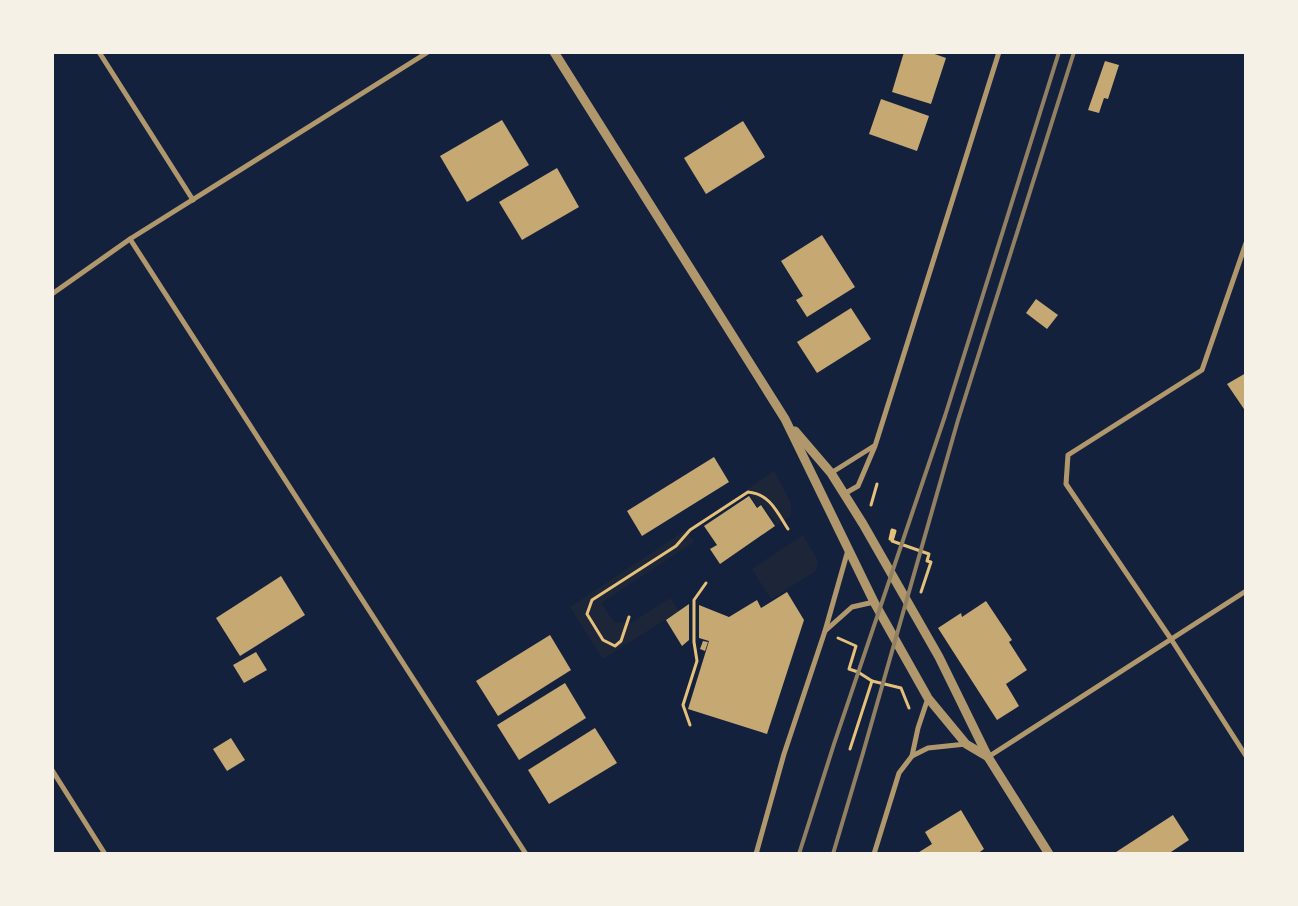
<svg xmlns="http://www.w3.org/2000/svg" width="1298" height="906" viewBox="0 0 1298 906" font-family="'Alegreya Sans',sans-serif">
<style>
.green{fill:#1d2539}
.building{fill:#c6a872}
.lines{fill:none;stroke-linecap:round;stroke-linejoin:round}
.path{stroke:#e5c07b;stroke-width:3}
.minor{stroke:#b1986c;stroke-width:5}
.tertiary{stroke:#b1986c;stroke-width:9}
.rail{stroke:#918062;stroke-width:4}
</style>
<rect width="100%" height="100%" fill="#14213d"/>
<!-- green -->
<g class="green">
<polygon points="774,471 791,503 791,516 777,525 762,504 757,506 746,490"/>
<polygon points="686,530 694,542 601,603 614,622 631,623 670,598 679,611 603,659 570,607"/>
<polygon points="803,535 818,561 816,571 771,599 752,569"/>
</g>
<!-- building -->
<g class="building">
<polygon points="904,52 929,52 946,58 931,104 892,92"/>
<polygon points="1105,61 1119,65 1108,99 1104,98 1099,113 1088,110"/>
<polygon points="881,99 929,116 917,151 869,134"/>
<polygon points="502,120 529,165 467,202 440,156"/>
<polygon points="743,121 765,157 706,194 684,158"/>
<polygon points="557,168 579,207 522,240 499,202"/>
<polygon points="822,235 855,287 807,317 796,300 803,296 781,261"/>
<polygon points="1036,299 1058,315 1047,329 1026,313"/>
<polygon points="851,308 871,339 817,373 797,342"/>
<polygon points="1246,373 1246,412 1227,384"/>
<polygon points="714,457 729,482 642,536 627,511"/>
<polygon points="749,496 757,508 761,505 775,526 720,564 710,549 717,545 704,526"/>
<polygon points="281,576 305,615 240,656 216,618"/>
<polygon points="787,592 804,620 767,734 688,709 709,641 699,638 699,605 729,617 757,600 761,608"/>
<polygon points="986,601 1012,640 1009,642 1027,670 1006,684 1019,706 997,720 938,628 961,613 962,617"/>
<polygon points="689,604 689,640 682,646 666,620"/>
<polygon points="550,635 571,670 498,716 476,681"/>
<polygon points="703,641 708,642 705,651 700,649"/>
<polygon points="256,652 267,670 244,683 233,665"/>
<polygon points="565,683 586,718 519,760 497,725"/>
<polygon points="595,728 617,763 549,804 528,770"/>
<polygon points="231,738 245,760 227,771 213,749"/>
<polygon points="961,810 984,849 977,854 916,854 932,844 925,832"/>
<polygon points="1173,815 1189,840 1168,854 1113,854"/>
</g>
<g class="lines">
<!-- path -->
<g class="path">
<polyline points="871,505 877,484"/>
<polyline points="890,539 892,530 895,531 892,541 929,554 927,561 931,562 921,592"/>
<path d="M 629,617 L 621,641 L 615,646 L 603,640 L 587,614 L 592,600 L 676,546 L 690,530 L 748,492 C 770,494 777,512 788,529"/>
<polyline points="838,638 856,646 849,669 858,672 872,681 901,688 909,708"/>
<polyline points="690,725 683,705 697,661 694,642 694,600 706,583"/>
<polyline points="850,749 872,681"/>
</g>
<!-- minor -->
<g class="minor">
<polyline points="99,52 193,200"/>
<polyline points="130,239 526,854"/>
<polyline points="1246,243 1202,370 1068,455 1066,484 1171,639 1246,756"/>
<polyline points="52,294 130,239 428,52"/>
<polyline points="831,473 874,446"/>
<polyline points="844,494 858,486 875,446 999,52"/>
<polyline points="825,631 852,607 874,602"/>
<polyline points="912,756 928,748 966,744"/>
<polyline points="988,757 1246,591"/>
<polyline points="52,770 105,854"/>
<polyline points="756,854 784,754 825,631 848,550"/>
<polyline points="874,854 899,773 912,756 918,728 928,698"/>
</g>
<!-- tertiary -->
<g class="tertiary">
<polyline points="554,52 785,419 874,602 928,698 966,744 988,757"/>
<polyline points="795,431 831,473 863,524 939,657 988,757 1049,854"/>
</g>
<!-- rail -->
<g class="rail">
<polyline points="799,854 834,744 945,416 1059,52"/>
<polyline points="833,854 863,753 958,420 1074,52"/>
</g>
</g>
<!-- border -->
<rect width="1298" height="906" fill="none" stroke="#f6f1e7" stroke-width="108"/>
</svg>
